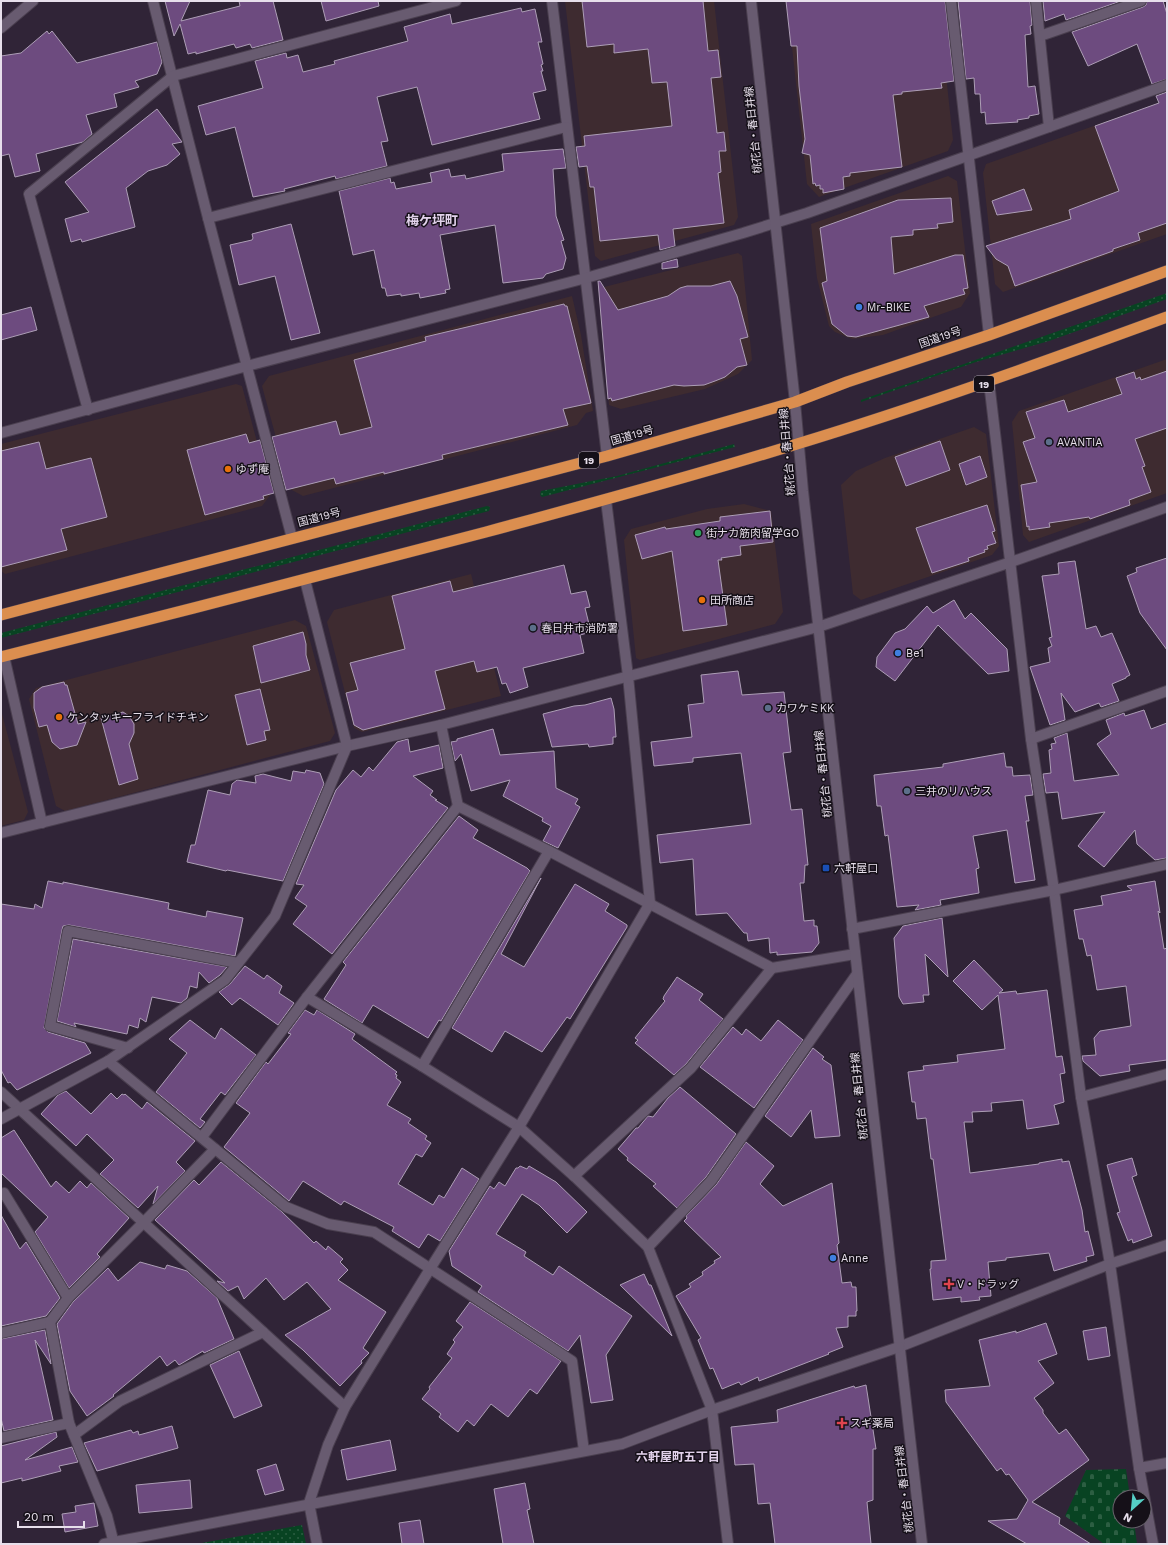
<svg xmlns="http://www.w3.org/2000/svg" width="1168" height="1545" viewBox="0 0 1168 1545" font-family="'Work Sans','Noto Sans JP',sans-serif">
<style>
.commercial{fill:#3e2b30}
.grass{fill:url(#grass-dots)}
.cemetery{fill:url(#cemetery-stones)}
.building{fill:#6d4b7f;stroke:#ad9eb6}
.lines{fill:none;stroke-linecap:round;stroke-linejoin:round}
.minor-casing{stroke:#4a3f4f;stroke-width:12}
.tertiary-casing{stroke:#4a3f4f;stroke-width:12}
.trunk-casing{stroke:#4a3f4f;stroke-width:12}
.minor{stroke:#685b70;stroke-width:10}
.tertiary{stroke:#685b70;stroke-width:10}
.trunk{stroke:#db8e4f;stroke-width:11}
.shop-dot{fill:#3f7fe0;stroke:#151018;stroke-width:1.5}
.service-dot{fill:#5c6f8a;stroke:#151018;stroke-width:1.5}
.food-dot{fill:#e8710a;stroke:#151018;stroke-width:1.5}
.leisure-dot{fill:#2e9e5b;stroke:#151018;stroke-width:1.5}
.transit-dot{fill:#1a4fb4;stroke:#151018;stroke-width:1.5}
.health-dot{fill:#e0444e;stroke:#151018;stroke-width:1.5}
.labels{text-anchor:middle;stroke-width:3;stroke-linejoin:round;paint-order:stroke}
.shield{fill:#151018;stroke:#a8a1ac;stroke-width:1}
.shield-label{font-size:10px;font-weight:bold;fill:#e7dfeb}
.street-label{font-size:11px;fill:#e7dfeb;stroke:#151018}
.poi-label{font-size:11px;fill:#e7dfeb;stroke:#151018;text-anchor:start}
.neighbourhood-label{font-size:12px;font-weight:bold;fill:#e2d2eb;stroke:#151018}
.quarter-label{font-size:13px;font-weight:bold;fill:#e2d2eb;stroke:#151018}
</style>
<defs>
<pattern id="grass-dots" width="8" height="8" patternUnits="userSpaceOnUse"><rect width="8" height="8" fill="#084322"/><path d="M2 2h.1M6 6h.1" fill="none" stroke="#2c5e42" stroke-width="1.8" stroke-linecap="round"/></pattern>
<pattern id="cemetery-stones" width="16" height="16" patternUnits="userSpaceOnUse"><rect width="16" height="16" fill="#084322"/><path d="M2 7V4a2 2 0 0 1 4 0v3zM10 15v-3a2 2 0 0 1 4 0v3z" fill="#2c5e42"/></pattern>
</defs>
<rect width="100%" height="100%" fill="#302437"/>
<!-- commercial -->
<g class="commercial">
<polygon points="565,1 714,1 738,217 734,225 601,261 595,256"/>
<polygon points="787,1 938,1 953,140 948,151 819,197 807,184"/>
<polygon points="1167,100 1167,234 1003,292 995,284 983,173 986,164"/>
<polygon points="948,176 957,181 970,293 961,307 883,335 852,339 835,332 829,326 817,278 811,224"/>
<polygon points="738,253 742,256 752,360 738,374 705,389 621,409 609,405 599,296 604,287"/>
<polygon points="572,296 581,335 593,411 586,413 577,425 303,496 290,489 262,386 269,376"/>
<polygon points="1167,359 1167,493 1029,542 1023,535 1012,422 1019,411"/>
<polygon points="236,384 242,386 271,494 262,506 5,574 1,571 1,444"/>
<polygon points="974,427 986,434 999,546 992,555 861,600 853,594 841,485 856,471 885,458"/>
<polygon points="744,504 771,511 783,612 775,624 640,660 636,658 624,540 631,529 707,509"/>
<polygon points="471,574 501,696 362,732 354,728 327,622 334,610"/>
<polygon points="295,620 306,626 335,733 330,741 65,811 56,806 29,699 36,688"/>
<polygon points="1,710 28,812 24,820 1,826"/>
</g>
<!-- grass -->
<g class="grass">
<polygon points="1167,293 1167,299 1049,341 976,362 861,402 861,400"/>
<polygon points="734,444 735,447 542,497 540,495 541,491 617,476"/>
<polygon points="487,506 490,507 489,511 1,638 1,633"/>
<polygon points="302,1525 306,1544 196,1544"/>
</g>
<!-- cemetery -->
<polygon class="cemetery" points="1126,1469 1130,1497 1120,1497 1120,1521 1134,1521 1137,1544 1104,1544 1065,1516 1086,1470"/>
<!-- building -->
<g class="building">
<polygon points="165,1 190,1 181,21 240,6 239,1 273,1 283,40 252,48 250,44 236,48 234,44 196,54 196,52 188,54 180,24 174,36"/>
<polygon points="321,1 378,1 379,6 326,21"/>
<polygon points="582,1 703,1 708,51 718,50 721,77 711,78 717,133 724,132 726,151 719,151 721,172 718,173 724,223 673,229 675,246 660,250 658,235 600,241 594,187 590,187 587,166 579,167 576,147 585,146 584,136 672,126 667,82 652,83 648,49 614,53 614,44 587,47"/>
<polygon points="786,1 945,1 954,81 941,83 942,88 902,92 902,94 893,95 902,167 850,173 850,176 843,177 844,189 823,193 823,189 820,189 820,185 816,186 815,183 813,184 810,155 802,153 805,139 799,86 797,46 791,46"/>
<polygon points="958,1 1030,1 1032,25 1030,26 1031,34 1025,35 1028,87 1035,86 1039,114 1029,116 1029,118 1017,120 1018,122 986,124 985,112 981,113 980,94 975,94 974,78 966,79"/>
<polygon points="1043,1 1121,1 1066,20 1064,14 1045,21"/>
<polygon points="1147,1 1163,1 1167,14 1167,79 1152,84 1137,44 1088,66 1072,32 1143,7 1146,5"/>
<polygon points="521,8 522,12 535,9 542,42 538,42 543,64 541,65 543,71 541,71 546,90 533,93 540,119 432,145 417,87 377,97 388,141 381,142 387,166 336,179 335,176 284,189 285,191 253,197 235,127 206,135 198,106 263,88 255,61 286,53 287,58 298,55 303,72 335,64 334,61 408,41 404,27 450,14 452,24"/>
<polygon points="47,31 49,34 52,31 77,63 157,42 162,62 157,74 135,81 139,87 114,94 117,107 86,115 92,134 83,142 36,154 40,171 15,177 9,154 1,156 1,56 21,53"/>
<polygon points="1167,92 1167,223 1138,233 1140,240 1113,249 1113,251 1015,286 1008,266 996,259 986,246 1071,219 1069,210 1119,191 1095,126 1159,103 1156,96"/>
<polygon points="157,109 182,142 172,144 180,154 167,165 148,171 126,188 135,227 82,242 81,239 71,242 65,219 89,212 65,182"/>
<polygon points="563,149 566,168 553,169 556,216 564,240 561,241 566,258 563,269 546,274 543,278 503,283 495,225 440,235 450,289 445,290 446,293 420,298 419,293 401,296 401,294 387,296 385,288 382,288 374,250 353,255 339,191 390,178 391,183 394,182 396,189 432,182 430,173 449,169 451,177 465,175 466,179 504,171 502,154"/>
<polygon points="1024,189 1032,210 997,215 992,201"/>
<polygon points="951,198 953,222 937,224 938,228 913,230 913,235 891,237 894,274 955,255 963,255 968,288 963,289 965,294 924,306 929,317 856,337 847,336 832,324 822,283 827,281 820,228 898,200"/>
<polygon points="291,224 320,333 291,340 275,276 239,285 230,245 252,240 253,238 252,234"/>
<polygon points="677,259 678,267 662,269 662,263"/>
<polygon points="598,281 600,281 618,310 668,296 680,288 687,286 711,286 730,281 737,296 748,337 740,339 747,365 737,367 725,377 715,381 704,385 684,386 674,385 612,401 611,398 608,399"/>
<polygon points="564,304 565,306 567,306 591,403 563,409 568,425 442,455 443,459 384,474 384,472 336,484 334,478 286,490 272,437 336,421 340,435 372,427 354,360 426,341 425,337"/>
<polygon points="31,307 37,330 1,340 1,315"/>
<polygon points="1167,371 1167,428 1135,439 1145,466 1142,467 1151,492 1129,500 1130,505 1090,519 1089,517 1049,523 1050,527 1029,530 1029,526 1027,527 1021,485 1037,482 1023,442 1035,438 1026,412 1064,400 1068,412 1122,394 1116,378 1134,372 1136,379 1140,377 1141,380"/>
<polygon points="246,434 249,443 260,440 274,493 263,496 264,499 205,515 187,450"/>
<polygon points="940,441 950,470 906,486 895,457"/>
<polygon points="39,442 46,469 91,458 107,517 61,529 67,550 1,567 1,451"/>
<polygon points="980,456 987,477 966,485 959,464"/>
<polygon points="987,505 995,531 992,532 996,543 987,546 988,549 984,550 985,552 968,558 969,561 932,573 916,528"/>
<polygon points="770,511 773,542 740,546 741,555 721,558 722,560 718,560 727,625 683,631 672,551 642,559 635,535 665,527 666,529 720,521 720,517"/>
<polygon points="1167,558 1167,650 1140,613 1127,576 1137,572 1136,568"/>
<polygon points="1075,561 1086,629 1096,626 1101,637 1112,633 1130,675 1126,677 1126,678 1112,684 1119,701 1101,707 1099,703 1075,712 1061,693 1065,720 1050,725 1030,667 1050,662 1048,648 1052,646 1049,638 1052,637 1042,576 1059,574 1058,563"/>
<polygon points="564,565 571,594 586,591 590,607 585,608 591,632 580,635 584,653 523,668 528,687 510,693 506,683 502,684 497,667 477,672 474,661 435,671 445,709 363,730 354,725 346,693 358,690 350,663 405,649 392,596 450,581 453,592"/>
<polygon points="954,600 965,619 971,613 1007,649 1009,671 988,674 938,625 895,681 876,667 877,657 895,633 905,629 927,606 933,613"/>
<polygon points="303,632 306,644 306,655 310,670 261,683 253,646"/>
<polygon points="738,671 742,695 784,692 791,752 783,753 791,810 802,809 808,865 805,865 804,883 800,883 804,921 814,920 814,926 817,926 819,943 812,952 777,955 777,952 770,953 769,938 748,941 747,933 744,933 727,913 696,915 693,859 660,863 657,835 751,824 741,753 693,758 693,762 654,766 651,742 692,737 688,705 704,703 701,675"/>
<polygon points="64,682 65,685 67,685 78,724 86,722 77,745 60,749 52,742 47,725 39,727 34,708 34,693 42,687"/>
<polygon points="260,689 270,730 264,731 266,740 247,745 235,695"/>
<polygon points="611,698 614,709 616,737 613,737 613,744 589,747 588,744 552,747 543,714 574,706 585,705"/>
<polygon points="1144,710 1151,729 1167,723 1167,858 1155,860 1137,844 1135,830 1104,867 1078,846 1105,812 1062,819 1058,792 1046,793 1043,774 1051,773 1049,750 1052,749 1051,744 1056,743 1054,738 1067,733 1074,781 1119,775 1097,744 1111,734 1106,720 1124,713 1125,716"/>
<polygon points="123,712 129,716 134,724 134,733 129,744 138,779 119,785 101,718"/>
<polygon points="493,729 500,755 554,751 556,788 578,799 575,804 580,807 558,848 543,841 551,826 542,821 543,818 503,796 510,780 471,791 461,754 455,761 451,742 457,741 457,739"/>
<polygon points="408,739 410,752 439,745 443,768 413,776 433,791 430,795 437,800 435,800 448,808 332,954 293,924 307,906 295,898 304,885 296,884 336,790 353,770 361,777 369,767 373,771 397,742"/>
<polygon points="1004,753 1006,767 1012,767 1013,776 1030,775 1033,795 1025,796 1029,821 1026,821 1035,880 1015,883 1007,830 973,836 979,868 976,869 979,893 940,900 941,905 915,910 919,905 897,907 888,835 885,836 881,806 877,806 874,775 943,767 943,764"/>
<polygon points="306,770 320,773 324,784 283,881 227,870 226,871 187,862 191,845 195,845 208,790 230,795 232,784 237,780 256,783 255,776 263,774 291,781 293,771 305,773"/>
<polygon points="459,816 478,830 473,838 527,868 530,871 441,1021 439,1020 428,1038 373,1005 362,1023 324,999 346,965 343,962"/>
<polygon points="541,878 501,954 524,967 575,884 609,904 605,911 627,925 627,927 570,1019 567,1017 542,1052 505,1031 492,1052 452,1028"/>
<polygon points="48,881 63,884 63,882 169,903 168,909 206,917 207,911 243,918 235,956 69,925 63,926 62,930 44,1028 48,1032 85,1043 91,1053 17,1090 10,1082 8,1083 1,1070 1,904 34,909 35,904 42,908"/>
<polygon points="1155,881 1160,913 1158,911 1164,949 1167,948 1167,1060 1129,1065 1130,1071 1100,1076 1083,1061 1082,1056 1096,1055 1094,1038 1100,1031 1131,1026 1126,986 1097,990 1091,955 1087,956 1083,939 1079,939 1074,910 1103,905 1101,896 1132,890 1127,886"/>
<polygon points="942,918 948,977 925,954 929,995 923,995 924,1002 903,1004 899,997 894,938 903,926"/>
<polygon points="73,939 227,967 220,975 209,983 199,972 197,988 190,986 187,998 181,1003 152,997 146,1022 140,1018 138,1028 129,1025 127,1034 74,1023 76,1027 57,1021"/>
<polygon points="974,960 1003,990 999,993 1016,991 1017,994 1047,990 1056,1057 1062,1056 1065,1073 1060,1074 1064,1102 1054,1105 1059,1124 1027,1129 1023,1100 991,1103 992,1111 972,1112 973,1122 964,1122 970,1173 1039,1164 1039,1163 1062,1159 1062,1162 1069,1161 1082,1210 1085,1232 1088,1231 1094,1255 1086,1257 1087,1261 1054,1271 1049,1253 1006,1258 1006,1260 988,1262 991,1296 979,1297 980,1300 961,1302 961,1297 933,1300 930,1269 931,1269 931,1261 946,1260 933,1159 931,1159 926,1118 917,1119 915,1102 912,1102 908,1072 924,1070 923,1066 958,1062 957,1055 1005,1049 998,995 982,1010 953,981"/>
<polygon points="245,966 264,979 267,975 282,986 279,993 294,1003 278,1025 240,998 232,1005 219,992 230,984"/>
<polygon points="677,977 703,994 699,1000 723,1019 686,1064 674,1075 635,1043 638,1040 635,1038 665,1001 663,999 664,996"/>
<polygon points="305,1010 314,1015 317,1010 355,1034 352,1039 397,1072 395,1074 397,1075 396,1078 401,1082 387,1105 411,1119 408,1123 427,1136 425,1139 431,1143 422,1157 416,1154 398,1184 433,1205 439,1195 444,1198 462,1168 479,1179 440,1241 428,1234 419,1248 392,1231 394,1227 344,1201 341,1205 303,1181 289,1201 224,1147 250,1113 236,1103 266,1062 268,1064 291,1034 288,1033"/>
<polygon points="190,1020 215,1039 221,1028 256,1055 225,1095 221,1092 200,1119 205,1122 200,1128 156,1092 187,1053 169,1039"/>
<polygon points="778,1020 803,1040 754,1108 700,1067 733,1027 742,1035 746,1029 761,1041"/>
<polygon points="813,1048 824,1057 822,1059 831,1065 840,1136 815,1138 811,1110 791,1137 765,1116"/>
<polygon points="680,1087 736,1134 706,1177 677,1208 653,1186 656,1184 627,1160 628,1158 618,1149 636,1128 638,1128 648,1116 653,1117 668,1098"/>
<polygon points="66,1091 91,1114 111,1093 117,1099 122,1094 124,1095 125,1094 142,1109 147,1102 195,1141 176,1162 185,1171 153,1204 158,1186 138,1208 100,1174 114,1160 87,1134 76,1146 41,1114 58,1095"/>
<polygon points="14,1130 51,1187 56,1181 69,1193 80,1181 87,1188 91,1183 129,1218 97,1254 100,1257 69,1288 35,1232 48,1217 1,1173 1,1138"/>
<polygon points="746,1142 774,1166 760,1184 783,1206 832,1183 839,1243 837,1245 842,1283 851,1282 852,1287 856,1287 857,1311 856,1311 856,1316 848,1316 848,1327 836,1328 843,1347 828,1353 829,1354 759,1381 758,1377 741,1385 739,1382 722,1389 713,1368 710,1369 698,1340 701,1338 676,1296 691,1287 689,1284 703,1275 702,1272 715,1263 714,1261 721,1257 684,1221 687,1218 686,1216 716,1185"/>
<polygon points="1132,1158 1137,1175 1132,1177 1152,1236 1133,1243 1132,1239 1128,1241 1117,1213 1120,1212 1107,1165"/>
<polygon points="221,1162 281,1211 314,1243 316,1241 326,1250 328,1246 343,1259 340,1262 348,1270 338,1280 386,1312 363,1348 369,1353 361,1361 362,1363 340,1386 303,1350 285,1335 331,1309 307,1282 284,1300 266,1278 244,1299 238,1286 228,1291 217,1281 225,1283 155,1220 194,1180 199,1185"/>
<polygon points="520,1166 527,1169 529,1166 556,1182 587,1212 567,1233 539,1205 522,1194 496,1234 526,1252 524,1256 553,1275 559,1266 632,1316 606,1355 613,1400 591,1403 580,1335 568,1351 478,1292 482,1286 452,1266 449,1251 490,1186 494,1189 499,1182 505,1186 516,1168 518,1168"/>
<polygon points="1,1215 20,1249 26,1242 60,1298 46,1316 1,1326"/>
<polygon points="140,1262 165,1269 167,1265 187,1271 217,1298 234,1339 204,1353 203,1351 179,1365 175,1360 167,1366 160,1356 113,1395 114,1396 87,1416 70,1391 57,1324 73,1302 108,1268 118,1281"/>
<polygon points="644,1274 649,1285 651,1285 672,1336 620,1285"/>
<polygon points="470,1302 561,1361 537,1394 530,1389 508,1417 491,1404 474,1426 467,1420 458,1432 439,1417 441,1414 422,1399 430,1389 429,1387 452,1358 447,1354 455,1342 453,1340 463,1327 456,1321"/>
<polygon points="1046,1323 1057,1354 1038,1361 1054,1383 1034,1398 1043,1410 1043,1413 1059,1434 1066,1429 1089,1460 1032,1502 1060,1518 1059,1524 1091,1544 1027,1544 988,1521 1017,1519 1028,1500 1009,1474 1006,1475 1001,1468 997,1471 946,1402 945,1390 990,1386 979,1340 1016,1331 1016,1333"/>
<polygon points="1106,1327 1110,1356 1088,1360 1083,1331"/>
<polygon points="45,1330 51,1364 35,1340 53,1420 4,1431 1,1418 1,1339"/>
<polygon points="239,1351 262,1406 234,1418 210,1365"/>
<polygon points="866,1385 876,1449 873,1449 873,1500 867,1502 871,1544 775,1544 770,1503 758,1504 754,1464 735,1465 731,1427 778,1422 777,1410 854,1386 855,1388"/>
<polygon points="172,1426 178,1448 97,1471 84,1443 131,1430 133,1433 138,1431 139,1435"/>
<polygon points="56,1432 57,1437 25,1460 72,1447 78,1462 59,1466 61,1471 22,1481 22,1478 1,1483 1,1446"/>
<polygon points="390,1440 396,1470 347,1480 341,1450"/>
<polygon points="276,1464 284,1490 265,1495 257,1470"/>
<polygon points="190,1480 192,1508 139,1513 136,1485"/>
<polygon points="525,1483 530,1509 527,1510 534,1544 503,1544 494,1489"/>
<polygon points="94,1503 98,1526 65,1532 62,1514 76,1512 75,1506"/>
<polygon points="420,1520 424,1544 402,1544 399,1523"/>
</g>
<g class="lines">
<defs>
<g id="minor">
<polyline points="153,1 208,218 292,538"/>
<polyline points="552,1 607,456"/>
<polyline points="951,1 989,335"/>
<polyline points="1036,1 1049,127"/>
<polyline points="1,28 33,1"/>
<polyline points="1040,36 1141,1"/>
<polyline points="208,218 566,127"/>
<polyline points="989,382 1031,739 1054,890 1081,1097 1110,1264 1139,1468 1153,1544"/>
<polyline points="88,410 29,194 173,76 456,1"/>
<polyline points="1,433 247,366 586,278 743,233 807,213 1167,85"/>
<polyline points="4,656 42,823"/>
<polyline points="441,725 458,806"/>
<polyline points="1031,739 1167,691"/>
<polyline points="458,806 549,851 772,968 855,954"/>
<polyline points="1,833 347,746 441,725 818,627 1011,562 1167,507"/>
<polyline points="852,929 1054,890 1167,864"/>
<polyline points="307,997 422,1066 519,1127 574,1176 648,1247 712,1410 728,1544"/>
<polyline points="128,1048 50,1026 68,931 238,963"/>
<polyline points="108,1061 286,1207 328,1224 374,1232 572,1361 584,1451"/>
<polyline points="422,1066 549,851"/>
<polyline points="1,1092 345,1407"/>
<polyline points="1081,1097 1167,1074"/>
<polyline points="1,1119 108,1061 225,980 275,916 347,746 305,580"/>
<polyline points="202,1137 307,997 458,806"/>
<polyline points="574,1176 691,1068 772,968"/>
<polyline points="1,1195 4,1193 68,1298"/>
<polyline points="648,1247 711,1181 857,974"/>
<polyline points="1,1333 50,1322"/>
<polyline points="899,1347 1110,1264 1167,1245"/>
<polyline points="74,1435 120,1401 263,1332"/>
<polyline points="1,1438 69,1423"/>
<polyline points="1139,1468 1167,1463"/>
<polyline points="114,1544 107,1516 69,1423 50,1322 68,1298 143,1223 215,1149"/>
<polyline points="317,1544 309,1503 328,1445 345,1407 430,1269 519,1127 650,903 628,676 606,500"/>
</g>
<g id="tertiary">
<polyline points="751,1 795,402 803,491 922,1544"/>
<polyline points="104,1544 622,1444 712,1410 899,1347"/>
</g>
<g id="trunk">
<polyline points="1,615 607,456 795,402 847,382 989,335 1167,271"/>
<path d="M 1,657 C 163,616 324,575 486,532 C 590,504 694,476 797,444 C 922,406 1044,362 1167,317"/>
</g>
</defs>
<!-- minor casing -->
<use href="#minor" class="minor-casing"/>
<!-- tertiary casing -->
<use href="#tertiary" class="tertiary-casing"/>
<!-- trunk casing -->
<use href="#trunk" class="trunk-casing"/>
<!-- minor -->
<use href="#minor" class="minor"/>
<!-- tertiary -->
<use href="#tertiary" class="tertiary"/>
<!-- trunk -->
<use href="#trunk" class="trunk"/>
</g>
<!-- markers -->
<g class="shop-dot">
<circle cx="859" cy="307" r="4"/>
<circle cx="898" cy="653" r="4"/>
<circle cx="833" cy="1258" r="4"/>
</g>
<g class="service-dot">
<circle cx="1049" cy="442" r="4"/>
<circle cx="533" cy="628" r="4"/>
<circle cx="768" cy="708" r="4"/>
<circle cx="907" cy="791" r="4"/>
</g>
<g class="food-dot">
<circle cx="228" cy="469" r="4"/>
<circle cx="702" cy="600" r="4"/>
<circle cx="59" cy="717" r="4"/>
</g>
<circle class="leisure-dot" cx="698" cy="533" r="4"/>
<rect class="transit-dot" x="822" y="864" width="8" height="8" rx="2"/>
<g class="health-dot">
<path d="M947 1278h4v4h4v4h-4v4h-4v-4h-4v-4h4z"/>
<path d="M840 1417h4v4h4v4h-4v4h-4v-4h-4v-4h4z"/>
</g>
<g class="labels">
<!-- shield labels -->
<g class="shield">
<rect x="974" y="376" width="20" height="16" rx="3"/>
<rect x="579" y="452" width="20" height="16" rx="3"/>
</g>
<g class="shield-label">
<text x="984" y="388">19</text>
<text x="589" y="464">19</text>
</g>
<!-- street labels -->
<g class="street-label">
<text transform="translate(753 130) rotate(-96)" y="4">桃花台・春日井線</text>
<text transform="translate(940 337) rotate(-19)" y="4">国道19号</text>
<text transform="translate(632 435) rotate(-16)" y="4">国道19号</text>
<text transform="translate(787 452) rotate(-95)" y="4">桃花台・春日井線</text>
<text transform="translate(319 517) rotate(-15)" y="4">国道19号</text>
<text transform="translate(823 774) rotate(-96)" y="4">桃花台・春日井線</text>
<text transform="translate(859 1096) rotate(-96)" y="4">桃花台・春日井線</text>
<text transform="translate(904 1489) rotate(-97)" y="4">桃花台・春日井線</text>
</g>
<!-- poi labels -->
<g class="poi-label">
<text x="867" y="311">Mr-BIKE</text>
<text x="1057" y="446">AVANTIA</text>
<text x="236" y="473">ゆず庵</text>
<text x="706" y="537">街ナカ筋肉留学GO</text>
<text x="710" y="604">田所商店</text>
<text x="541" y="632">春日井市消防署</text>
<text x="906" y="657">Be1</text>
<text x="776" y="712">カワケミKK</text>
<text x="67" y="721">ケンタッキーフライドチキン</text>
<text x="915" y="795">三井のリハウス</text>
<text x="834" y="872">六軒屋口</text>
<text x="841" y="1262">Anne</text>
<text x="957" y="1288">V・ドラッグ</text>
<text x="850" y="1427">スギ薬局</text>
</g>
<!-- neighbourhood labels -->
<g class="neighbourhood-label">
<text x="678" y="1461">六軒屋町五丁目</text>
</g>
<!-- quarter labels -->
<g class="quarter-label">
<text x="432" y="225">梅ケ坪町</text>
</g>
</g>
<!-- border -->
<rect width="1168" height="1545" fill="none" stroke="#e7dfeb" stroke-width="4"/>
<!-- north arrow -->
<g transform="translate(1132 1509) rotate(207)"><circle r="19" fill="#151018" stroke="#69636c"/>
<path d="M0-3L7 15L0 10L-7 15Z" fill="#55cec5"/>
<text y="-6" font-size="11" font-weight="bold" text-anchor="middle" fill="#e7dfeb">N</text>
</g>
<!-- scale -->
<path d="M18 1521v6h66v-6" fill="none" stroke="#e7dfeb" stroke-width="2"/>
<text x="24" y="1521" font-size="12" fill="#e7dfeb" stroke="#151018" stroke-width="3" paint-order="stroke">20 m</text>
</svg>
